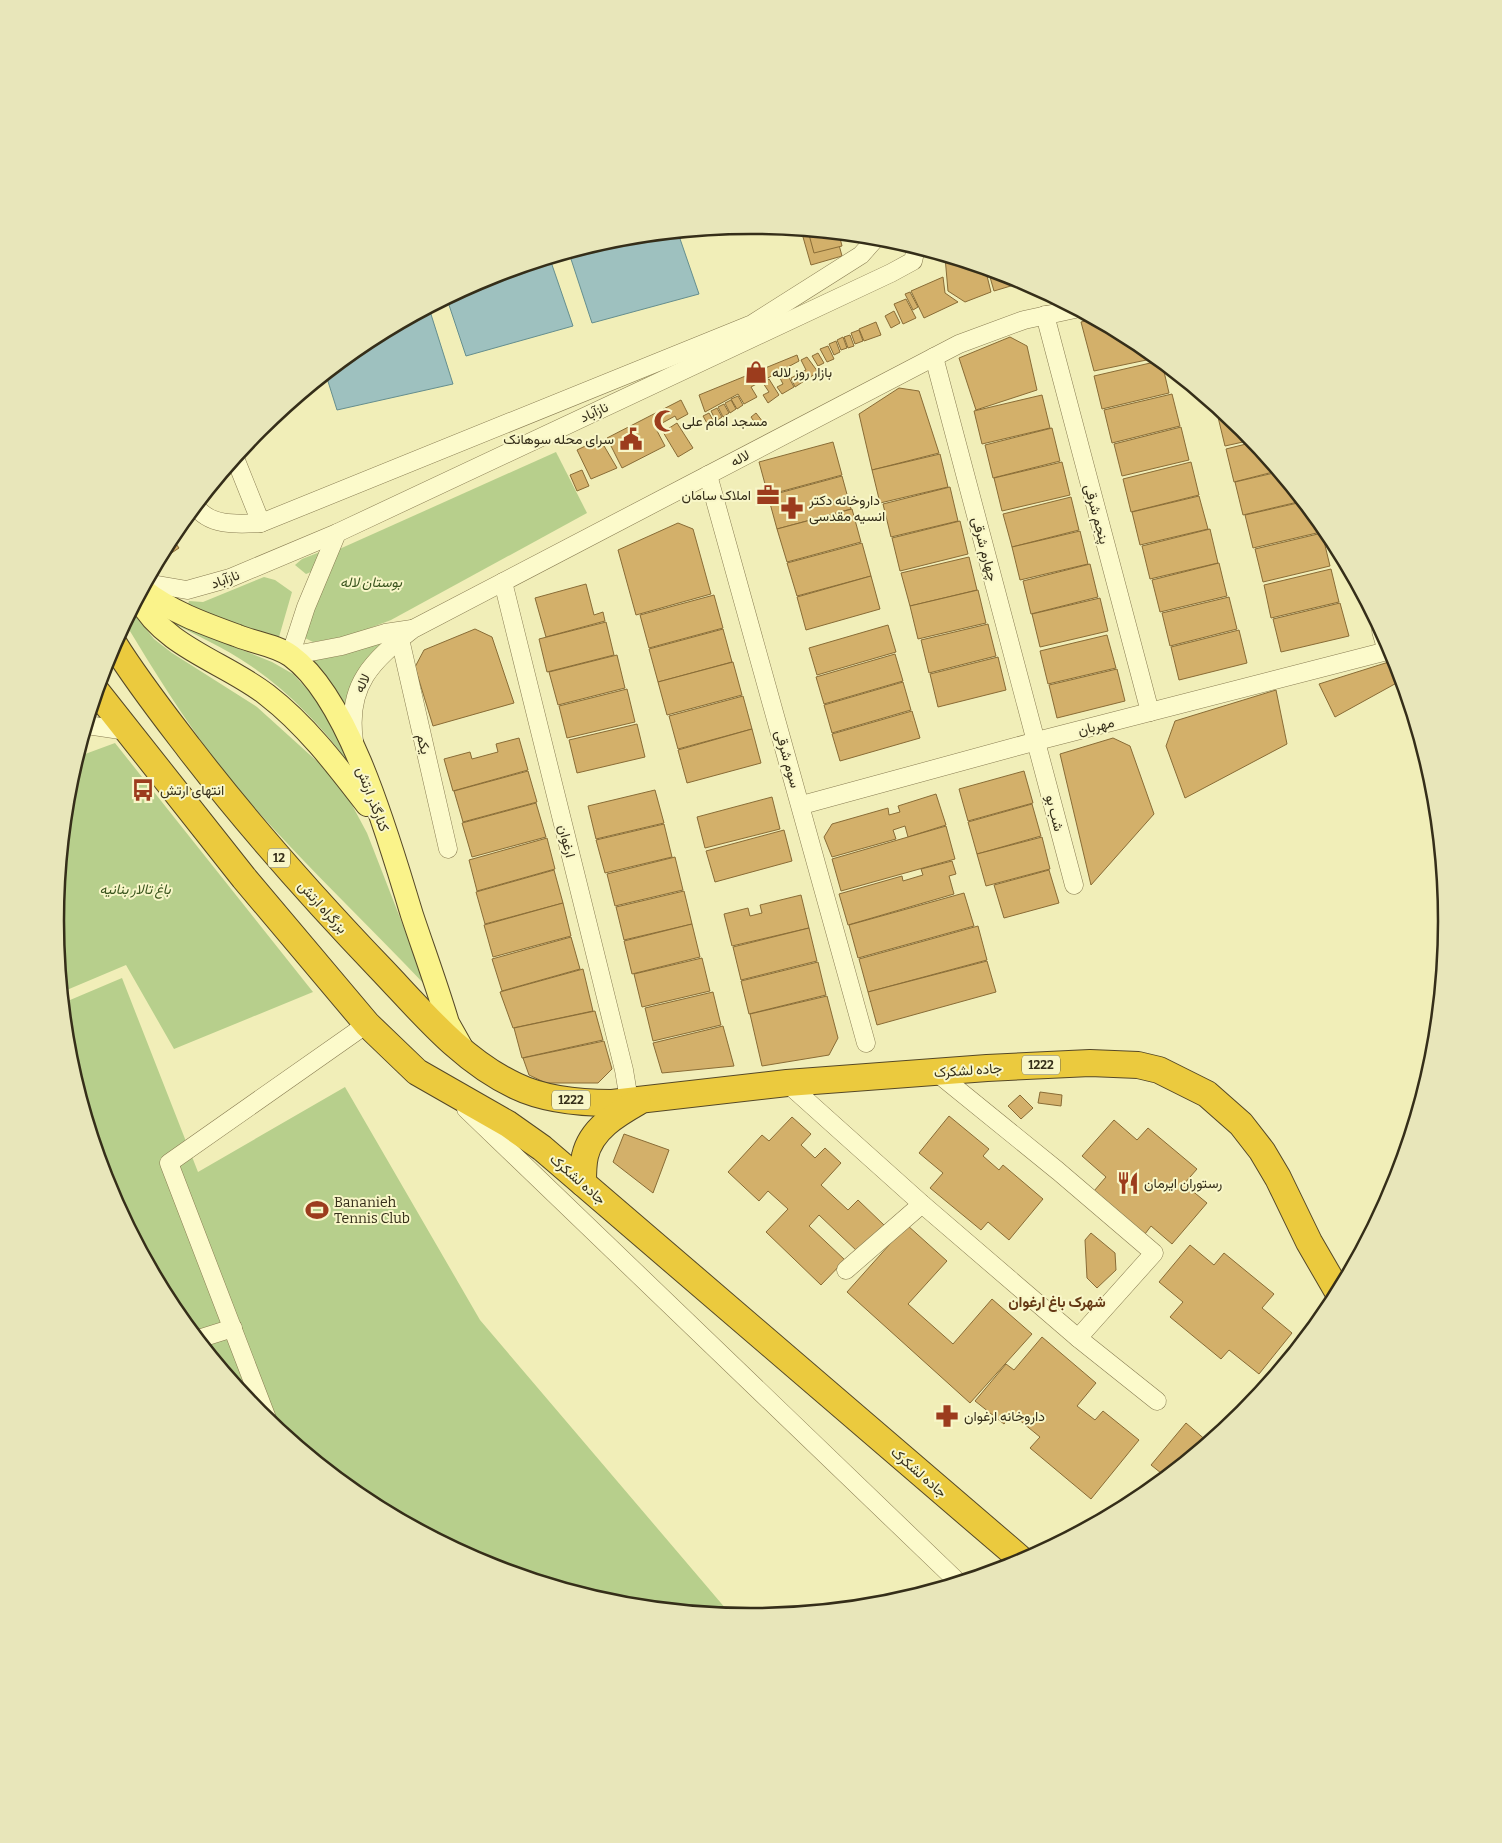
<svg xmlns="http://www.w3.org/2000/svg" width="1502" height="1843" viewBox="0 0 1502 1843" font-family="Bitter,Vazirmatn,serif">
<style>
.green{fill:#b7cf8c}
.water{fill:#9ec1bf;stroke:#658e8e}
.building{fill:#d3b06a;stroke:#896c36}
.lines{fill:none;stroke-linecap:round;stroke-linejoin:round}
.minor-casing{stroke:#887c52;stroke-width:19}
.major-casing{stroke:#554827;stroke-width:24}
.highway-casing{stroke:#554827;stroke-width:28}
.minor{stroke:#fcfacb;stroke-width:18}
.major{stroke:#faf38a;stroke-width:22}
.highway{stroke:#ebca3e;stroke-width:26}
.labels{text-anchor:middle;stroke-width:4;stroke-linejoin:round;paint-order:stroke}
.shield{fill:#f8f6c8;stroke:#706a4e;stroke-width:1}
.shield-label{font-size:12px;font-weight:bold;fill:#352e19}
.poi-label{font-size:14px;fill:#352e19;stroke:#f8f6c8;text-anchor:start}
.street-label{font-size:14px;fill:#352e19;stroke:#f8f6c8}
.park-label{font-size:14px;font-style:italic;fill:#39541d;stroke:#f8f6c8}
.neighbourhood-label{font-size:15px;font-weight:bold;fill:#663a15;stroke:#f8f6c8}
.rim{fill:none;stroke:#352e19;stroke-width:2.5}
</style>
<rect width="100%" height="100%" fill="#f1eeb8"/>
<!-- green -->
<g class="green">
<polygon points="556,452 587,513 391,620 349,636 313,642 303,637 335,551"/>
<polygon points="320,552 311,572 306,574 295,565 302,559"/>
<polygon points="264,577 275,580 292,592 279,637 275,640 187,607 189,601 203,602"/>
<path d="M 132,611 L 154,639 L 172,653 L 257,707 L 330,773 L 343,788 L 367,833 L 427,987 C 369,926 307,867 251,804 C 203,750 162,684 125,623 Z"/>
<path d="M 163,618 L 272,662 L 293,674 L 318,701 L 358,776 C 328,733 294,696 251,666 C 224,647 193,634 163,618 Z"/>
<path d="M 392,639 C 368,662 353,673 345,707 L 308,660 L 339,656 Z"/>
<polygon points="115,743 313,992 174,1049 126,965 62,992 55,921 68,785 77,757"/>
<polygon points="122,978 198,1172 345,1087 480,1320 732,1616 615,1604 484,1564 364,1500 259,1413 172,1308 108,1188 68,1057 63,1003"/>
</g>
<!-- water -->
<g class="water">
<polygon points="678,233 699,294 592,323 569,253 615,239"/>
<polygon points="550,259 573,326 466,356 447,299 485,278"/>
<polygon points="429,308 453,384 337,410 326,375 365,343"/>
</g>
<!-- building -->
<g class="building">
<polygon points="801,230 836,234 842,256 811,265"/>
<polygon points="808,231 839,234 842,246 814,253"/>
<polygon points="945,257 991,270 987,276 991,292 965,302 948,291"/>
<polygon points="995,272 1018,279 1024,282 994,291 990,277"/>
<polygon points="943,277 945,293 958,302 924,318 911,291"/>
<polygon points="910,292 918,307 913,310 905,294"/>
<polygon points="906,299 916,318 903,324 894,304"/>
<polygon points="894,311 900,323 891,328 885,316"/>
<polygon points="1093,319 1138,343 1156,358 1094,371 1081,322"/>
<polygon points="876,322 881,335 864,341 859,329"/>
<polygon points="859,330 863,341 855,344 851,333"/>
<polygon points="850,335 854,346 848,348 844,337"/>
<polygon points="843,337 847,348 841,350 837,340"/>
<polygon points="1010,337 1027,346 1037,390 976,410 959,358"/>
<polygon points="836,341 840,352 834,355 829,344"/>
<polygon points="828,346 834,359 827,362 820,349"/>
<polygon points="818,353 824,363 818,366 812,356"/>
<polygon points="797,355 799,361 751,387 757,397 744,404 738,394 705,412 699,395"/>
<polygon points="807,357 818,372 795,387 791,378 806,370 801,360"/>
<polygon points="1159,361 1162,363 1169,393 1102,409 1094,376"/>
<polygon points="785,370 794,387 782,394 777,387 783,384 778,374"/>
<polygon points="769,379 779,395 768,403 763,395 769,392 763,383"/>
<polygon points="899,388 919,391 939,453 872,470 859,414"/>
<polygon points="1172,394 1180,426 1112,443 1104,410"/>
<polygon points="1042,395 1050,428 982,444 974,411"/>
<polygon points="738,396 743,405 737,409 731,399"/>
<polygon points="681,400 688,414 677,420 675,416 655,427 665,446 622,468 607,438"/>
<polygon points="731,400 736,409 730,413 725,403"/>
<polygon points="724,404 729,413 723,417 718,407"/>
<polygon points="717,408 722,417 716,421 711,411"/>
<polygon points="1222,412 1243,430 1252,440 1225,446 1217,413"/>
<polygon points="709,413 714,422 708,425 703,416"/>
<polygon points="756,413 763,422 757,426 751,417"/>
<polygon points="677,423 693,448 678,457 663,432"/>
<polygon points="1181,427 1189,460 1122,476 1114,444"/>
<polygon points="1052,428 1060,461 993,478 985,445"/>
<polygon points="600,439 617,468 591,479 577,450"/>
<polygon points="833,442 842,475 768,495 759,462"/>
<polygon points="1254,442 1277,471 1234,482 1226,449"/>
<polygon points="940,454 948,487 880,503 872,470"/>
<polygon points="1062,462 1070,495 1002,511 994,478"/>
<polygon points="1191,462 1199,495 1131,512 1123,479"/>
<polygon points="582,470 589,486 577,491 570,475"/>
<polygon points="1278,472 1302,501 1243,515 1235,482"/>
<polygon points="842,476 851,509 777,529 768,496"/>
<polygon points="950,487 958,521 891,537 883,504"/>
<polygon points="1199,496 1208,529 1140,545 1132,512"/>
<polygon points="1071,497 1079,530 1012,547 1003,514"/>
<polygon points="1302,502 1318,521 1321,532 1253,548 1245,515"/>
<polygon points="852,509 861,542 787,562 777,529"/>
<polygon points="960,521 968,554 900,571 892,538"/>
<polygon points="678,523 693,529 711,594 636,615 618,550"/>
<polygon points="1210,529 1218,563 1150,579 1142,546"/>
<polygon points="1080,531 1088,564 1020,580 1012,547"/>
<polygon points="1322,533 1330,566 1263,582 1255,549"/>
<polygon points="171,537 179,548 161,560 160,559"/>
<polygon points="862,543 871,576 797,596 787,563"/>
<polygon points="969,557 977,590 910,606 901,573"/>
<polygon points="1219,563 1227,596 1160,612 1152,580"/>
<polygon points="1090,564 1098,597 1031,614 1023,581"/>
<polygon points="1331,569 1339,602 1271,618 1264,585"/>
<polygon points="871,576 880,609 806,630 797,597"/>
<polygon points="586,584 594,615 603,612 605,621 546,637 535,598"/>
<polygon points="978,590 986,623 918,639 910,606"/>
<polygon points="714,595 723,628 649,648 640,615"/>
<polygon points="1229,597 1237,629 1170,646 1162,613"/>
<polygon points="1100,598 1108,631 1040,647 1032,614"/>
<polygon points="1340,603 1349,636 1281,652 1273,619"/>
<polygon points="606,622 614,655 547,672 539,639"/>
<polygon points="988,624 996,656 929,673 921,640"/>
<polygon points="888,625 896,652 817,675 809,648"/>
<polygon points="475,629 492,637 514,703 433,726 415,667 424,650"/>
<polygon points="723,629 732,662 658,682 649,649"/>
<polygon points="1239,630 1247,663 1179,680 1171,647"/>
<polygon points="1107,635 1116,668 1048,684 1040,651"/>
<polygon points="895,654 903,681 824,704 816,677"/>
<polygon points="617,655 625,688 558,705 549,672"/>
<polygon points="998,657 1006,690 938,707 930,674"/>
<polygon points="1395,660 1402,680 1335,717 1319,684"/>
<polygon points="733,662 742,695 667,715 658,682"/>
<polygon points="1117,669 1125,701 1057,718 1049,685"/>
<polygon points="903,682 911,710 832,733 824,705"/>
<polygon points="627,689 635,722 567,738 559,706"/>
<polygon points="1276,690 1287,744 1185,798 1166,746 1175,721"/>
<polygon points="743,696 752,729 678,749 669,716"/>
<polygon points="912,711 920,738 840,761 832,734"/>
<polygon points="637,724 645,757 577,773 569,740"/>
<polygon points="752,729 761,763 687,783 678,750"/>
<polygon points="519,738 528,770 453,791 444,759 470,752 472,759 498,752 496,744"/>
<polygon points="1113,738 1130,746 1154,814 1091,885 1060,754"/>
<polygon points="528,771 537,802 463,822 454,791"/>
<polygon points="1024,771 1033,803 968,821 959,789"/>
<polygon points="655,790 664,823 596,839 588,806"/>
<polygon points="936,794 946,825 908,837 905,826 893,830 896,839 832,857 824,837 832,824 888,808 889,815 900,812 898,806"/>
<polygon points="772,797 780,829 705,848 697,817"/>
<polygon points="536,803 546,837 472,857 462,823"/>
<polygon points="1032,804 1041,836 977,854 968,822"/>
<polygon points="664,824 672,857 605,873 596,840"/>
<polygon points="946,826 955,859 841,891 832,859"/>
<polygon points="784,830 792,861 715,882 706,851"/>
<polygon points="1042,837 1050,869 986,886 977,854"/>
<polygon points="547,838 555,869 477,891 469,860"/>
<polygon points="675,857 683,890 615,906 607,874"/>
<polygon points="952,861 956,874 949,876 954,894 848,925 839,894 902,876 903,881 923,875 921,869"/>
<polygon points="554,870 563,903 485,924 476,892"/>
<polygon points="1049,870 1059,903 1004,918 994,885"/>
<polygon points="684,891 692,924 624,940 616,907"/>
<polygon points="964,893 974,926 858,958 849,925"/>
<polygon points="801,895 809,928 732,946 724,914 748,908 750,916 762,913 760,905"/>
<polygon points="563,903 571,936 493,957 484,925"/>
<polygon points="692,924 700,957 632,974 624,941"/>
<polygon points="978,926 987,960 868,992 859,959"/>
<polygon points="809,928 817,961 741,980 733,947"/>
<polygon points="571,937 580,969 502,991 492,959"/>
<polygon points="702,958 710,991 642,1007 634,974"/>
<polygon points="987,961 996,992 877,1025 868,992"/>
<polygon points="818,962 826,995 749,1014 741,981"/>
<polygon points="583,969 593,1011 513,1028 500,992"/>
<polygon points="713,992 721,1025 653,1041 645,1008"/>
<polygon points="827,996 838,1038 829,1055 762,1066 750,1014"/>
<polygon points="595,1011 603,1040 522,1058 514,1028"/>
<polygon points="723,1026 734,1066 662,1073 653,1043"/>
<polygon points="604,1041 612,1069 598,1083 546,1083 529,1075 523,1058"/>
<polygon points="1040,1092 1062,1095 1061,1106 1038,1103"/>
<polygon points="1020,1095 1033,1108 1021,1119 1008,1106"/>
<polygon points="949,1116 989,1149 983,1156 999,1170 1003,1165 1043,1199 1009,1240 988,1222 981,1230 930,1188 943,1173 919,1153"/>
<polygon points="792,1117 811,1134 801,1145 815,1158 825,1148 841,1163 821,1185 848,1210 858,1200 884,1225 858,1252 819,1215 809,1226 845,1260 821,1285 766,1232 788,1209 768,1191 759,1201 728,1172 762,1135 769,1141"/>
<polygon points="1114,1120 1137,1140 1148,1128 1197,1169 1184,1184 1207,1203 1172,1244 1151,1226 1145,1234 1094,1191 1106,1177 1082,1156"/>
<polygon points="624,1134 669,1150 653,1193 613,1162"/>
<polygon points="907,1225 947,1261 908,1304 953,1344 992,1299 1032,1334 970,1403 847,1292"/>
<polygon points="1091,1233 1115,1253 1116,1270 1097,1288 1087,1278 1085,1240"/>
<polygon points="1190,1245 1214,1265 1224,1253 1274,1294 1262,1308 1292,1333 1259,1374 1229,1350 1221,1359 1170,1317 1183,1302 1159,1282"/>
<polygon points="1042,1337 1096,1383 1077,1406 1095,1420 1103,1411 1139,1440 1091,1499 1030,1448 1040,1437 1012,1414 1004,1424 975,1401 1006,1364 1014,1370"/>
<polygon points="1186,1423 1208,1442 1166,1477 1151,1465"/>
</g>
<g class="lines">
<defs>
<g id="minor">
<polyline points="1045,315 1150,712"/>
<polyline points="934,357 1074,885"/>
<polyline points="235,458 261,523"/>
<polyline points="708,475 866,1043"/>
<path d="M 196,506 C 209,527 240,524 261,523 L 752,324 L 861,255 L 876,238"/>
<polyline points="503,582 624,1070 629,1100"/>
<polyline points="146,583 187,590 230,578 337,533 891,273 913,261 916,248"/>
<polyline points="1381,631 1387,651"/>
<polyline points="400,639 448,849"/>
<polyline points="290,656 306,607 337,533"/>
<polyline points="290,656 342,646 385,633 412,629"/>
<polyline points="87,725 127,731"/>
<path d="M 354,741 C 346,685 372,661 413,629 L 959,344 L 1024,320 L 1075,309"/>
<polyline points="802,805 1037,741 1391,650"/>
<polyline points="787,1083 922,1204 1078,1338 1154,1253 1058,1171 936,1072"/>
<polyline points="466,1109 958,1582"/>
<polyline points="846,1270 922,1204"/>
<polyline points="1078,1338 1157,1401"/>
<polyline points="198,1339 233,1328"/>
<polyline points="268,1421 169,1163 367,1024"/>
</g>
<g id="major">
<path d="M 143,590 C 171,612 205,624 238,636 C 255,643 276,645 291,656 C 351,700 390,844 412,915 C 424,951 437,986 448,1023 L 461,1046"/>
<path d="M 138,598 C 165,648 225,662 267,695 C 306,725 337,766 367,805"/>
</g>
<g id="highway">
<path d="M 114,644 C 137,681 163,714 189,748 C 249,826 314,899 382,970 C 422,1012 462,1061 516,1086 C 545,1100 580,1103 612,1103 L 787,1083 L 987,1068 L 1090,1063 L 1138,1065 L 1159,1070 L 1207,1094 L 1241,1124 L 1262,1151 L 1278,1178 L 1309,1242 L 1338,1292"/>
<polyline points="97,692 244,878 367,1024 417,1072 508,1124 542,1148 1023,1561"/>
<path d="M 583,1183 C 583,1174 583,1164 585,1156 C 591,1129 617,1114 638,1102"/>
</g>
</defs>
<!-- minor casing -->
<use href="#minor" class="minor-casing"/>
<!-- major casing -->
<use href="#major" class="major-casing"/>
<!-- highway casing -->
<use href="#highway" class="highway-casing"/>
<!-- minor -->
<use href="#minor" class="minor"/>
<!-- major -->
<use href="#major" class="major"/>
<!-- highway -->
<use href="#highway" class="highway"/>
</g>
<!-- icons -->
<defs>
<symbol id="shop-bare" viewBox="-9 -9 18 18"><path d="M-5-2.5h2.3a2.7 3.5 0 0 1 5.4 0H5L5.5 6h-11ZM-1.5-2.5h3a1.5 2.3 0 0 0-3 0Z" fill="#9c3c1d" stroke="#f8f6c8" stroke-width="2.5" paint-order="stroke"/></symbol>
<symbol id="mosque-bare" viewBox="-9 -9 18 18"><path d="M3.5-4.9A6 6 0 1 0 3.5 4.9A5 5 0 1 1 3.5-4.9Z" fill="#9c3c1d" stroke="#f8f6c8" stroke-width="2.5" paint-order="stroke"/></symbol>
<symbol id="civic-bare" viewBox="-9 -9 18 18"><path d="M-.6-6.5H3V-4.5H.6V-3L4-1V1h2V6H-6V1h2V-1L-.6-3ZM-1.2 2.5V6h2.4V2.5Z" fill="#9c3c1d" stroke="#f8f6c8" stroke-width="2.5" paint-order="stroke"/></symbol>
<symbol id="office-bare" viewBox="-9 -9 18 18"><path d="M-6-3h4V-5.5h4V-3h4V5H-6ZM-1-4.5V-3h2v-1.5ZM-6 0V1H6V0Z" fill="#9c3c1d" stroke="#f8f6c8" stroke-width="2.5" paint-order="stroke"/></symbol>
<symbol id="pharmacy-bare" viewBox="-9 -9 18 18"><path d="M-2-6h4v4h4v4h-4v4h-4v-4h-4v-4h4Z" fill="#9c3c1d" stroke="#f8f6c8" stroke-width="2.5" paint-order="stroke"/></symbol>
<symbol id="bus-bare" viewBox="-9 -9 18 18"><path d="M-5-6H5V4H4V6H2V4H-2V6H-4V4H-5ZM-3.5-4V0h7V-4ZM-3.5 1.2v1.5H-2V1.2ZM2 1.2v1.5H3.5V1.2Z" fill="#9c3c1d" stroke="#f8f6c8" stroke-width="2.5" paint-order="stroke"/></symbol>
<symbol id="restaurant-bare" viewBox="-9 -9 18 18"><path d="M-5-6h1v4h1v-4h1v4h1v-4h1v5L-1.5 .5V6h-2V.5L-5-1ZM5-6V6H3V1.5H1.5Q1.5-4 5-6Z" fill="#9c3c1d" stroke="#f8f6c8" stroke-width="2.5" paint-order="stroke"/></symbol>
<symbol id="stadium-bare" viewBox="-9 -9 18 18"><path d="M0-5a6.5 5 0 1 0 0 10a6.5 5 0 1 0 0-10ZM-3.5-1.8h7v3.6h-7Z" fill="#9c3c1d" stroke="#f8f6c8" stroke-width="2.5" paint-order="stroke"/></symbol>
</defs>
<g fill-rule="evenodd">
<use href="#shop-bare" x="740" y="356" width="32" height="32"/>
<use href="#mosque-bare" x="649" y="405" width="32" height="32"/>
<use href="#civic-bare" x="615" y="423" width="32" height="32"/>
<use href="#office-bare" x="752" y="479" width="32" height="32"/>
<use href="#pharmacy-bare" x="776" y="492" width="32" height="32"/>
<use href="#bus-bare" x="127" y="774" width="32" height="32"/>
<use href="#restaurant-bare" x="1112" y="1167" width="32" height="32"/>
<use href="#stadium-bare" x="301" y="1194" width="32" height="32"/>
<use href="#pharmacy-bare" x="931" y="1400" width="32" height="32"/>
</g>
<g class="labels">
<!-- shield labels -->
<g class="shield">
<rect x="268" y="848.5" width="22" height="19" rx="4"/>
<rect x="1022" y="1055.5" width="38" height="19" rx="4"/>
<rect x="552" y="1090.5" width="38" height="19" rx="4"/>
</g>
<g class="shield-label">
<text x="279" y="862">12</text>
<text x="1041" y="1069">1222</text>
<text x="571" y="1104">1222</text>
</g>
<!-- poi labels -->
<g class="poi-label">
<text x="772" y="377">بازار روز لاله</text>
<text x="682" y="426">مسجد امام علی</text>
<text x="614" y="444" text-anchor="end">سرای محله سوهانک</text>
<text x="751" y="500" text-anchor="end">املاک سامان</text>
<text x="809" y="505">داروخانه دکتر<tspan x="809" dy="16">انسیه مقدسی</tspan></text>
<text x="160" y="795">انتهای ارتش</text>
<text x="1144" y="1188">رستوران ايرمان</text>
<text x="334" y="1207">Bananieh<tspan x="334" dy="16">Tennis Club</tspan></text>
<text x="964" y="1421">داروخانه ارغوان</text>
</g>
<!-- street labels -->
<g class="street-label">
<text transform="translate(594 412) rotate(-25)" y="5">نازآباد</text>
<text transform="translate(740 458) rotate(-28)" y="5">لاله</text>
<text transform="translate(1097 514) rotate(75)" y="5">پنجم شرقی</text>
<text transform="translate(985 549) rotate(75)" y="5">چهارم شرقی</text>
<text transform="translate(225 579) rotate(-20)" y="5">نازآباد</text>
<text transform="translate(362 683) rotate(-64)" y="5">لاله</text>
<text transform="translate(1096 726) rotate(-14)" y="5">مهربان</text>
<text transform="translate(424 744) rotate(77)" y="5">یکم</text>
<text transform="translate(788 759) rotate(74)" y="5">سوم شرقی</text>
<text transform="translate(373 799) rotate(69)" y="5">کنارگذر ارتش</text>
<text transform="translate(1055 813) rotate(76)" y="5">شب بو</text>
<text transform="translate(567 841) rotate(76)" y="5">ارغوان</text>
<text transform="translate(323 907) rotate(48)" y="5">بزرگراه ارتش</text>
<text transform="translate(968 1070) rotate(-4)" y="5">جاده لشکرک</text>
<text transform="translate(578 1179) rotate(41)" y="5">جاده لشکرک</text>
<text transform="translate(919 1472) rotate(41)" y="5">جاده لشکرک</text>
</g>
<!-- park labels -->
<g class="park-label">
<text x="371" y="587">بوستان لاله</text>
<text x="135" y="894">باغ تالار بنانیه</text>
</g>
<!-- neighbourhood labels -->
<g class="neighbourhood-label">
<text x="1057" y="1307">شهرک باغ ارغوان</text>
</g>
</g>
<!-- crop -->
<path d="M0 0H1502V1843H0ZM64 921a687 687 0 1 1 1374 0a687 687 0 1 1-1374 0Z" fill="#e8e6ba" fill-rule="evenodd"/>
<path class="rim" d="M64 921a687 687 0 1 1 1374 0a687 687 0 1 1-1374 0Z"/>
</svg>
